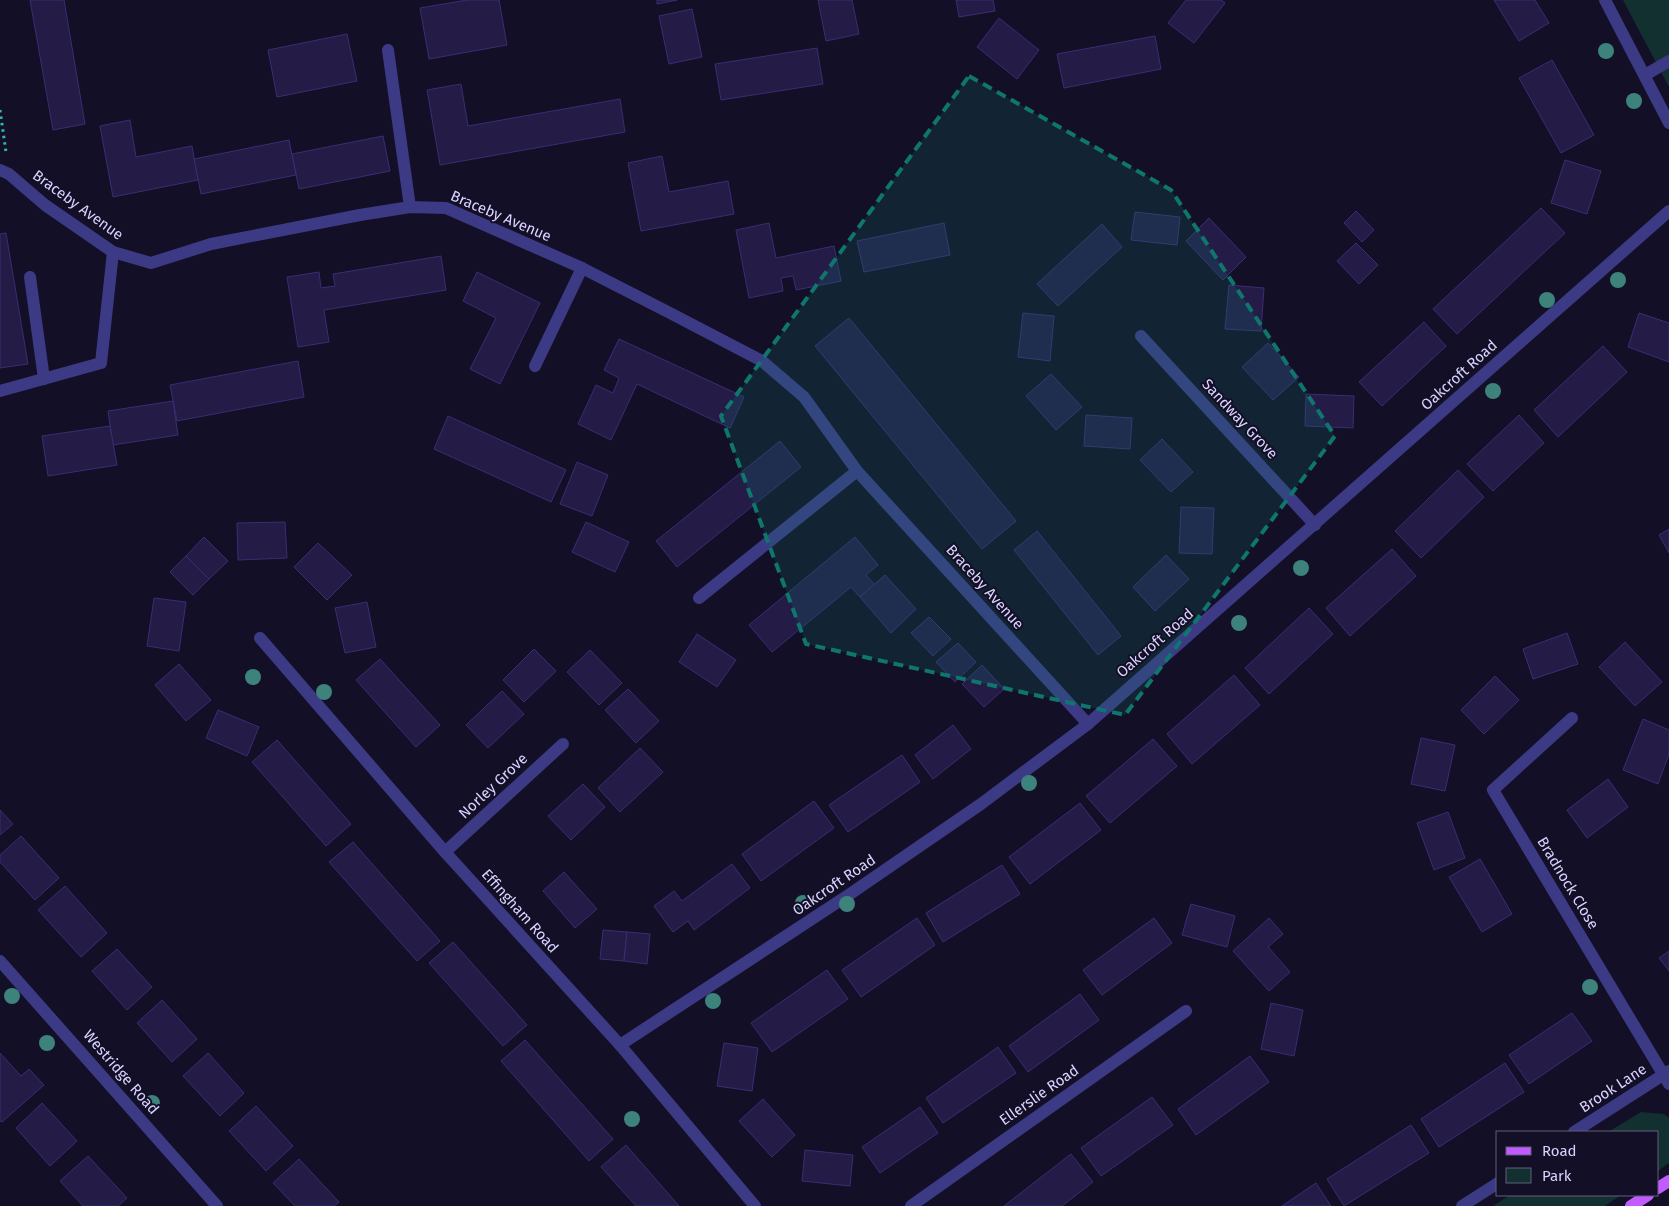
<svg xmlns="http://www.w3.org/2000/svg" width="1669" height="1206" viewBox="0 0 1669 1206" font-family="'Fira Sans',sans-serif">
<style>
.green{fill:#12302f}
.building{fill:#241b47;stroke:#3b2d73}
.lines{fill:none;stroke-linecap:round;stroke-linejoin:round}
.path{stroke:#2fb8b0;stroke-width:3;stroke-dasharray:2.5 4;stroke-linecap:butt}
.minor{stroke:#3d3a85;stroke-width:12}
.major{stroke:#c25bff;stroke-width:12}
.tree{fill:#3d827b}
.marked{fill:#0f766e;fill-opacity:0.2;stroke:#0f766e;stroke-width:4;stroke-dasharray:10 6;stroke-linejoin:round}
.labels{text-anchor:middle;stroke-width:4;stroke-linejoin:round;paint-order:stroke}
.street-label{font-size:15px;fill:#d9d4ff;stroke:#130f26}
</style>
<rect width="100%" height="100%" fill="#130f26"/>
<!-- green -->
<g class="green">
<polygon points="1623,0 1669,0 1669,87"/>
<polygon points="1641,1112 1664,1114 1669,1118 1669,1163 1658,1171 1658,1132 1608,1132"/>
<polygon points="1510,1195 1621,1195 1605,1206 1493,1206"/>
</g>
<!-- building -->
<g class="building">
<polygon points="30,0 64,0 85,124 53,130"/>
<polygon points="467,0 499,0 507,45 429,59 420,8"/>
<polygon points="657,0 677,0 657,4"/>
<polygon points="818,0 852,0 859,34 826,41"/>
<polygon points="956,0 993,0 995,11 959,17"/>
<polygon points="1186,0 1221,0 1225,3 1194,43 1168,23"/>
<polygon points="1494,0 1535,0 1549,23 1519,41"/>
<polygon points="692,9 702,57 669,64 659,16"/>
<polygon points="999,18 1039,50 1017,79 977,47"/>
<polygon points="347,34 357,81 277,97 268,50"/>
<polygon points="1155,36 1161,69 1064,88 1057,54"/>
<polygon points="817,48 823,84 721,100 715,64"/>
<polygon points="1552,60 1594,135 1561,153 1519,78"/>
<polygon points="461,84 468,126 620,99 625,132 440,165 427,90"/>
<polygon points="130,120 136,157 192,146 198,180 113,197 100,126"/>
<polygon points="383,136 390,171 299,189 292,154"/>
<polygon points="289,140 296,175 201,194 194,159"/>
<polygon points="662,156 669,192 728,181 734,214 641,231 628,163"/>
<polygon points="1565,160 1601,171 1587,214 1551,203"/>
<polygon points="1541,208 1565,233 1457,334 1433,309"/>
<polygon points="1356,211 1374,230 1362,242 1344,223"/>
<polygon points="1135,212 1180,217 1177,245 1131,240"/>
<polygon points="1209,218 1246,257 1223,280 1186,241"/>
<polygon points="769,223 776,258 834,246 841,281 796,290 793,276 781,278 783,291 749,298 736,230"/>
<polygon points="944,223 950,255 864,272 857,241"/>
<polygon points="1102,224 1122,247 1058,306 1037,284"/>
<polygon points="6,233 28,364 0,368 0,234"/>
<polygon points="1356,243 1378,265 1359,284 1337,261"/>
<polygon points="441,256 446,290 324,310 329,342 298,347 287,277 319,272 321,288 335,286 333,274"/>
<polygon points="477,272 540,303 500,384 470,369 496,318 463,301"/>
<polygon points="1229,285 1264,288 1261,331 1225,329"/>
<polygon points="1023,313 1054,316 1050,361 1018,357"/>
<polygon points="1639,313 1669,323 1669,362 1628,347"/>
<polygon points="849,318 1016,521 982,549 815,346"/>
<polygon points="1424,322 1446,346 1382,406 1359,382"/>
<polygon points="619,339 744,397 730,428 637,384 611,440 578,424 596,385 613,393 619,378 604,370"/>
<polygon points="1268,343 1299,377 1273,400 1242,367"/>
<polygon points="1603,346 1627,372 1558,437 1534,410"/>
<polygon points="298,361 304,397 177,421 170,385"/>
<polygon points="1051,374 1082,407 1056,430 1026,396"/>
<polygon points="1306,394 1354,396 1353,428 1305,426"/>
<polygon points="173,401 178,435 113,445 108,411"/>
<polygon points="1086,415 1132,418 1130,449 1084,446"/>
<polygon points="1519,415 1544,443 1493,491 1467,464"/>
<polygon points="448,416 566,470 551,502 434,449"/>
<polygon points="110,426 117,465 48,476 42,436"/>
<polygon points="1162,439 1193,472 1171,492 1140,460"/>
<polygon points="780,441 801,467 677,567 656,541"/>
<polygon points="577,462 608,475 592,516 560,504"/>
<polygon points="1458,470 1484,497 1421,558 1395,531"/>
<polygon points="1181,507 1214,508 1212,554 1179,553"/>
<polygon points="285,522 287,558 238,560 237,523"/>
<polygon points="586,522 629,542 615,572 572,552"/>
<polygon points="1669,529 1669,553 1659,535"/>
<polygon points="1037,531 1121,636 1098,655 1014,550"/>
<polygon points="204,537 228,561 209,579 186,556"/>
<polygon points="855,537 878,565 866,575 875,585 860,597 851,587 772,652 749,625"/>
<polygon points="318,543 352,575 327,600 294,567"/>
<polygon points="1392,549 1416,576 1350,636 1326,608"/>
<polygon points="1166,555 1189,579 1155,611 1133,587"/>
<polygon points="186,556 209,579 193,595 170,572"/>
<polygon points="885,575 916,609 891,633 860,597"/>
<polygon points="154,598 186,602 179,651 147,646"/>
<polygon points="367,602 376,647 345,653 335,608"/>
<polygon points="1309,608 1333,634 1269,694 1245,668"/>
<polygon points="929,617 951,639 933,656 911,633"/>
<polygon points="1567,633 1578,664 1533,679 1523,649"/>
<polygon points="697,634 736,660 717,687 679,662"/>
<polygon points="1625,642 1662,682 1635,706 1599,667"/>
<polygon points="958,643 976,662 955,682 936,662"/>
<polygon points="534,649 556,671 524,702 503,680"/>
<polygon points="590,650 622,683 599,705 567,672"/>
<polygon points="380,659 440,725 416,747 356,680"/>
<polygon points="179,664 211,700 186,721 155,685"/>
<polygon points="982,665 1004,689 984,707 962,684"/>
<polygon points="1234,675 1260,705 1192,764 1167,734"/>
<polygon points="1495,676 1519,700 1484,734 1461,710"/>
<polygon points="628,689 659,721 636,743 605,710"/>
<polygon points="502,691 524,714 488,748 466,725"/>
<polygon points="218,710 259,727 247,756 206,738"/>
<polygon points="1643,719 1669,730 1669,754 1658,784 1623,770"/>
<polygon points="953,725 971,749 933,779 915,755"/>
<polygon points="1421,738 1455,745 1445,791 1411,784"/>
<polygon points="1153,739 1177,766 1110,823 1086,796"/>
<polygon points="277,740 351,824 326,846 252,762"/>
<polygon points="640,748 663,772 620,812 598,788"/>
<polygon points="902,755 920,782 848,832 829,805"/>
<polygon points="1608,779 1628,807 1587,838 1567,810"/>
<polygon points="583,784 605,807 571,840 548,816"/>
<polygon points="814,801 834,828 761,881 742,854"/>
<polygon points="1080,803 1101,830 1030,884 1009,857"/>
<polygon points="0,810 13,824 0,835"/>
<polygon points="1448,812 1465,858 1434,870 1417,823"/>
<polygon points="21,836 59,878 35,900 0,862 0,855"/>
<polygon points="353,842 440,941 417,961 329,862"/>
<polygon points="1480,859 1512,914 1482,932 1449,877"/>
<polygon points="732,864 750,888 694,930 688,921 673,932 654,906 674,891 682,901"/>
<polygon points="1002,865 1020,894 943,942 926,913"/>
<polygon points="564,872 597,909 575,928 543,891"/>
<polygon points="65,886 107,933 81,957 38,910"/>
<polygon points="1191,904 1235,916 1227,947 1182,935"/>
<polygon points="917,918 935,945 861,997 842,970"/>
<polygon points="1154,918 1172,943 1102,995 1083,970"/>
<polygon points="1269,918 1283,934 1268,947 1290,972 1269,991 1233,951"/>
<polygon points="603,930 627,932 624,961 600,959"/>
<polygon points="627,932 650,934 647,964 624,961"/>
<polygon points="453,942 527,1025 503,1046 429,963"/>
<polygon points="117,949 152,987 127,1010 92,971"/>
<polygon points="1669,951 1669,971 1659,958"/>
<polygon points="827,970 848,999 772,1052 751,1023"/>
<polygon points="1080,994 1099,1020 1028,1072 1009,1046"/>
<polygon points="162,1000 197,1039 172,1062 137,1023"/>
<polygon points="1271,1003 1303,1010 1294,1056 1261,1049"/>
<polygon points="1572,1013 1592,1041 1529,1084 1509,1055"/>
<polygon points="525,1040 613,1139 589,1161 501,1061"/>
<polygon points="724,1043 758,1048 752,1091 717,1086"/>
<polygon points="998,1047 1016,1073 943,1123 926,1098"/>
<polygon points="0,1053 21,1076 29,1069 44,1085 2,1122 0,1121"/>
<polygon points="208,1053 244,1093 220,1116 183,1076"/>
<polygon points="1250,1056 1269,1082 1196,1135 1178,1109"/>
<polygon points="1505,1063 1524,1092 1439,1147 1421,1119"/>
<polygon points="1152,1097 1173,1125 1101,1176 1081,1148"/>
<polygon points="763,1099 795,1135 772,1157 739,1121"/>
<polygon points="42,1103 77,1141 50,1166 16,1128"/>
<polygon points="256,1106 293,1146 266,1171 229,1131"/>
<polygon points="920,1107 938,1133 880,1173 862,1147"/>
<polygon points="1411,1125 1429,1153 1344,1206 1327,1179"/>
<polygon points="626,1145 679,1206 636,1206 601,1167"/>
<polygon points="805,1150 853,1155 850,1186 802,1181"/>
<polygon points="1071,1154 1093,1182 1062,1206 1004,1206"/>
<polygon points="88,1156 127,1198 118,1206 83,1206 60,1181"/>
<polygon points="299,1159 339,1202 334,1206 295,1206 273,1183"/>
<polygon points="1316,1183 1331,1206 1282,1206"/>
</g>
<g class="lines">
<!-- path -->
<polyline class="path" points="0,110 6,152"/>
<!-- minor -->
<g class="minor">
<polyline points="1605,0 1669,123"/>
<polyline points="388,50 410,207"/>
<polyline points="1645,75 1669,61"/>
<polyline points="0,170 9,174 45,205 113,252 151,263 211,244 360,215 410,207 446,208 582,268 670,313 762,361 804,397 857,471 1088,724"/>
<polyline points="30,277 44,379"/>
<polyline points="1141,336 1315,525"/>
<polyline points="535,366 582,268"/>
<polyline points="0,391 101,363 113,252"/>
<polyline points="699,598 857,471"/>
<polyline points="260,638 445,852 620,1045 755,1206"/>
<polyline points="1572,718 1493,790 1669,1084"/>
<polyline points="445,852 563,744"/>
<polyline points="0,961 217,1206"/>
<polyline points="620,1045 850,894 981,804 1088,724 1669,211"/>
<polyline points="1574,1132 1669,1071"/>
<polyline points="911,1206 1186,1011"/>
<polyline points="1462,1206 1498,1183"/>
</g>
<!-- major -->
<g class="major">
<polyline points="1658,1188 1669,1181"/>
<polyline points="1631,1206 1648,1195"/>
</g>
</g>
<!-- trees -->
<g class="tree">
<circle cx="1606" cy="51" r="8"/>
<circle cx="1634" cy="101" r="8"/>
<circle cx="1618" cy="280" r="8"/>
<circle cx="1547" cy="300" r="8"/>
<circle cx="1493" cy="391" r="8"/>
<circle cx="1301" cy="568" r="8"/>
<circle cx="1239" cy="623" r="8"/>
<circle cx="253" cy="677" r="8"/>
<circle cx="324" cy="692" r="8"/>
<circle cx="1029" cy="783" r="8"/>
<circle cx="803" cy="903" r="8"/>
<circle cx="847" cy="904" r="8"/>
<circle cx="1590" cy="987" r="8"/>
<circle cx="12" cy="996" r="8"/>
<circle cx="713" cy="1001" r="8"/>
<circle cx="47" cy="1043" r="8"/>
<circle cx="152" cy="1103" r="8"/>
<circle cx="632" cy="1119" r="8"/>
</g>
<!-- marked area -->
<path class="marked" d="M 969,76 L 1171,190 L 1335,436 L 1125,715 L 806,644 L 721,416 Z"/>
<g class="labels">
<!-- street labels -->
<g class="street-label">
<text transform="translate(78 205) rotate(36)" y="5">Braceby Avenue</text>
<text transform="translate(501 216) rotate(23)" y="5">Braceby Avenue</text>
<text transform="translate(1459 375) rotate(-42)" y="5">Oakcroft Road</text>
<text transform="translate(1240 419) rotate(47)" y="5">Sandway Grove</text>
<text transform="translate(985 587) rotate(48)" y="5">Braceby Avenue</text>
<text transform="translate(1155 643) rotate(-41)" y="5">Oakcroft Road</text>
<text transform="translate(493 786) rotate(-43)" y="5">Norley Grove</text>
<text transform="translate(1568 883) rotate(59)" y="5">Bradnock Close</text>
<text transform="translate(834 885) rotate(-34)" y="5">Oakcroft Road</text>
<text transform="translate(520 911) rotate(48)" y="5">Effingham Road</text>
<text transform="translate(121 1072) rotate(49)" y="5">Westridge Road</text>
<text transform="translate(1613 1088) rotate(-33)" y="5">Brook Lane</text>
<text transform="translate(1039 1095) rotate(-35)" y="5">Ellerslie Road</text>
</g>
</g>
<!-- legend -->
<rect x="1496" y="1131" width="162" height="65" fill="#130f26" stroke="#625e7d"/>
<rect x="1506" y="1147" width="25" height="8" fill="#c25bff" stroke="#625e7d"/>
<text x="1542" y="1156" font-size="15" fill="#d9d4ff">Road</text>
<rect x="1506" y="1168" width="25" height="15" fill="#12302f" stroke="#625e7d"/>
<text x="1542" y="1181" font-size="15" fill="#d9d4ff">Park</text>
</svg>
